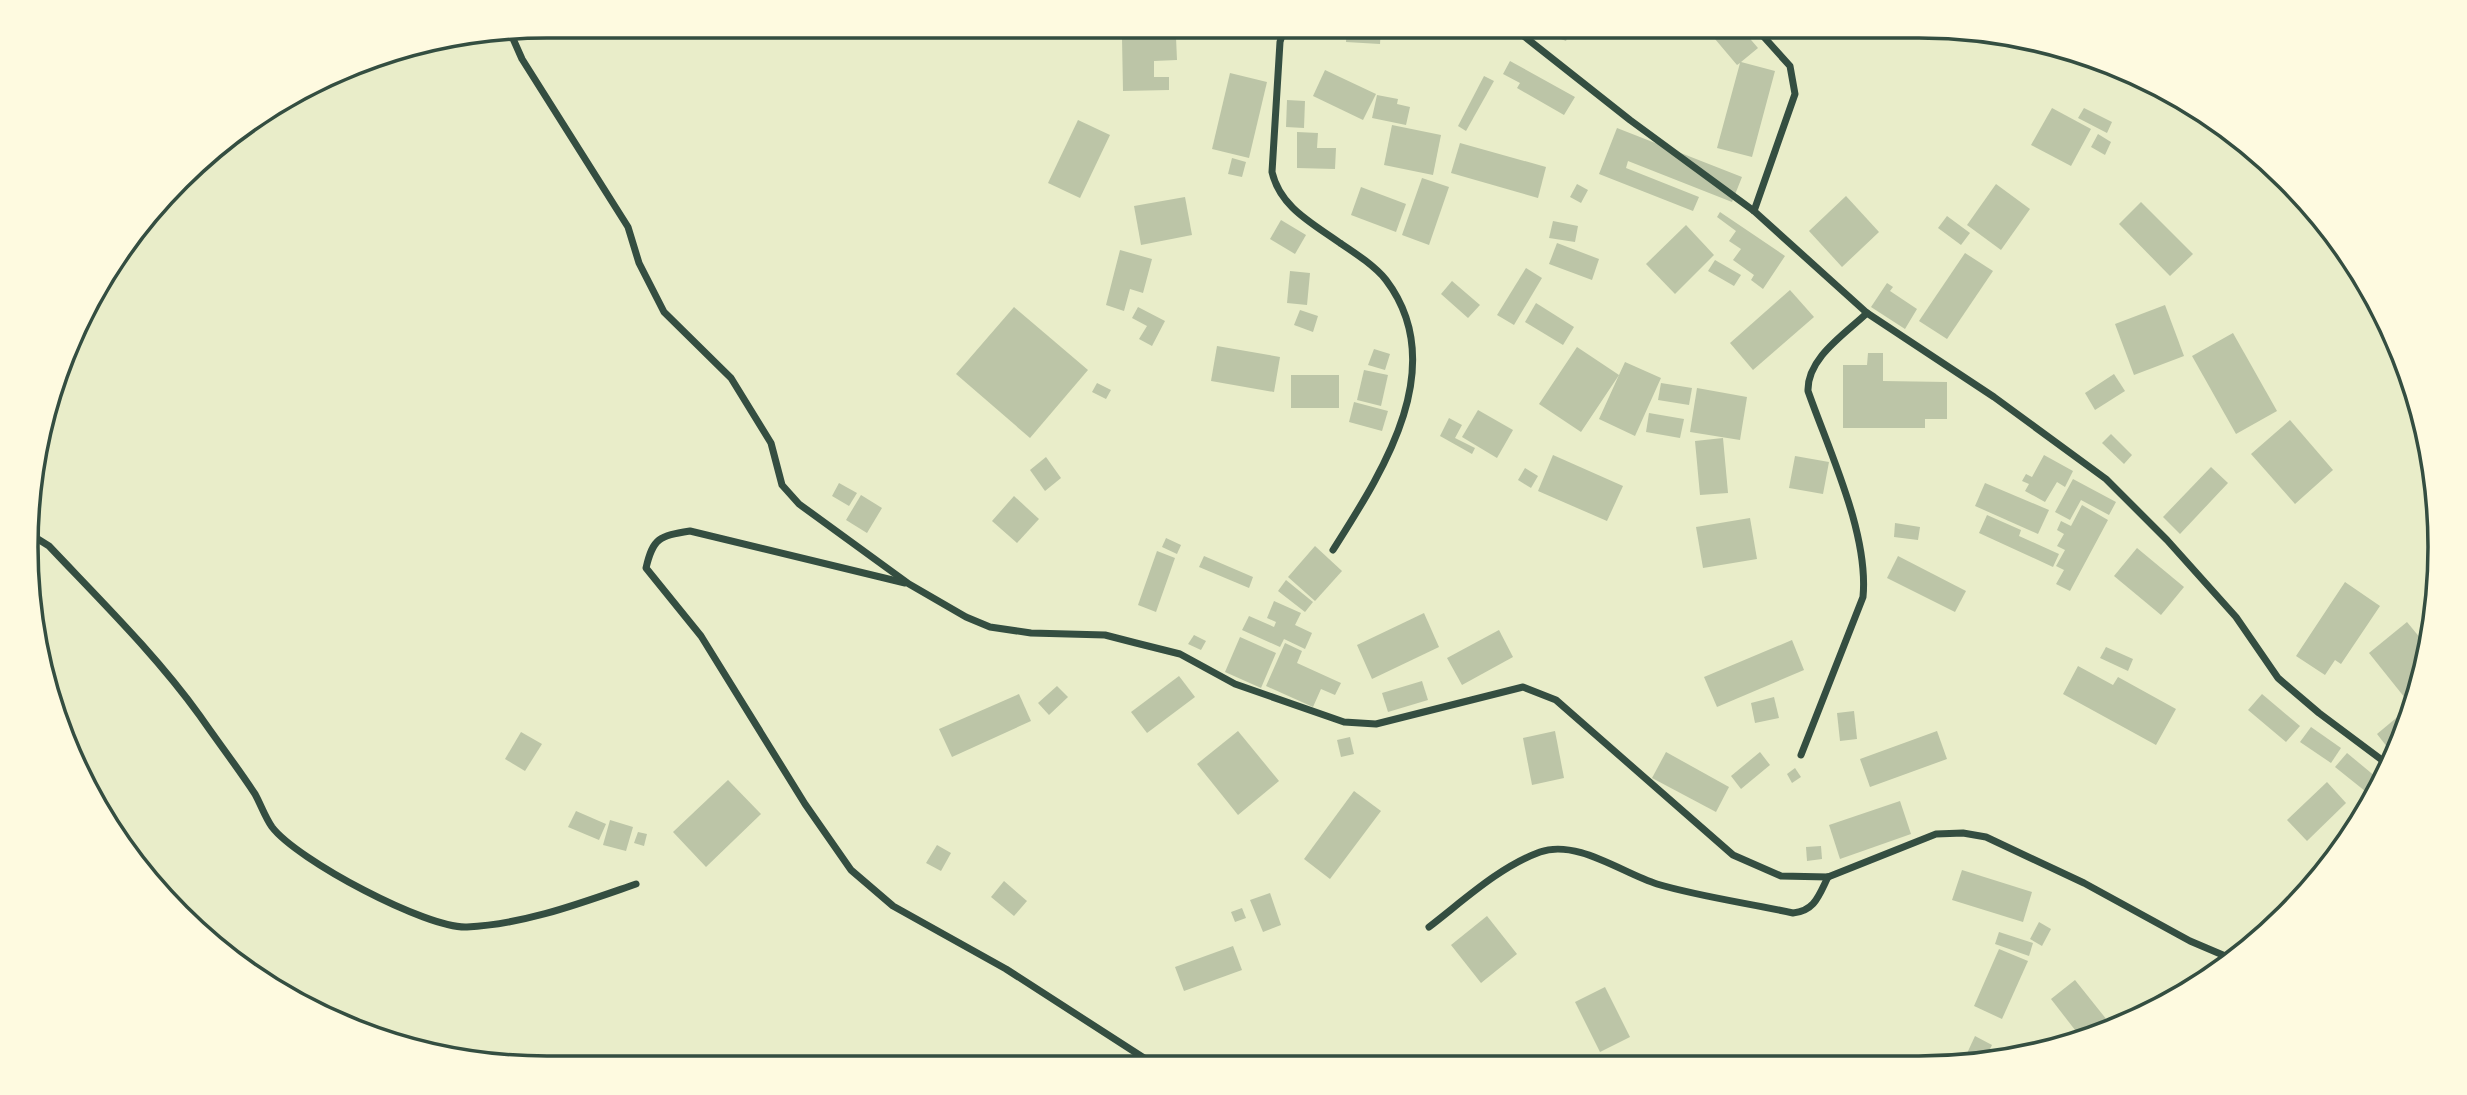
<svg xmlns="http://www.w3.org/2000/svg" width="2467" height="1095" viewBox="0 0 2467 1095" font-family="'Open Sans',sans-serif">
<style>
.building{fill:#bcc5a7}
.lines{fill:none;stroke-linecap:round;stroke-linejoin:round}
.minor{stroke:#344e41;stroke-width:7}
.rim{fill:none;stroke:#344e41;stroke-width:3.5}
</style>
<rect width="100%" height="100%" fill="#e9edc9"/>
<!-- building -->
<g class="building">
<polygon points="1302,26 1319,26 1319,39 1301,38"/>
<polygon points="1347,26 1381,26 1380,44 1346,42"/>
<polygon points="1528,26 1572,26 1566,41"/>
<polygon points="1704,26 1739,26 1758,48 1741,62 1775,71 1752,157 1717,148 1740,63 1737,65"/>
<polygon points="1176,37 1177,60 1154,61 1154,77 1169,77 1169,90 1123,91 1122,38"/>
<polygon points="1510,61 1575,97 1564,115 1517,88 1520,83 1503,74"/>
<polygon points="1325,70 1376,94 1363,120 1313,96"/>
<polygon points="1230,73 1267,82 1249,158 1212,149"/>
<polygon points="1484,76 1494,81 1466,131 1458,126"/>
<polygon points="1377,95 1398,99 1397,104 1410,107 1406,125 1372,118"/>
<polygon points="1287,100 1305,101 1304,128 1286,127"/>
<polygon points="2052,108 2091,129 2071,166 2031,145"/>
<polygon points="2084,108 2112,122 2107,133 2078,118"/>
<polygon points="1078,120 1110,135 1080,198 1048,183"/>
<polygon points="1392,125 1441,135 1433,175 1384,165"/>
<polygon points="1617,128 1742,177 1732,202 1628,161 1626,168 1699,197 1693,211 1599,174"/>
<polygon points="1297,132 1318,133 1317,148 1336,148 1335,169 1297,168"/>
<polygon points="2098,134 2111,142 2105,155 2091,147"/>
<polygon points="1460,143 1546,167 1538,198 1451,173"/>
<polygon points="1232,158 1246,162 1242,177 1228,174"/>
<polygon points="1422,178 1449,187 1429,245 1402,235"/>
<polygon points="1577,184 1588,190 1581,203 1570,197"/>
<polygon points="1996,184 2030,209 2001,250 1967,225"/>
<polygon points="1361,187 1406,204 1396,232 1351,215"/>
<polygon points="1846,196 1879,232 1842,267 1809,231"/>
<polygon points="1185,197 1192,235 1141,245 1134,206"/>
<polygon points="2141,202 2193,254 2170,276 2119,224"/>
<polygon points="1720,212 1785,256 1763,289 1751,280 1754,275 1733,260 1741,249 1729,241 1736,231 1717,217"/>
<polygon points="1947,216 1970,233 1961,245 1938,228"/>
<polygon points="1281,220 1306,235 1295,254 1270,239"/>
<polygon points="1553,221 1578,226 1575,242 1549,238"/>
<polygon points="1686,225 1714,255 1675,294 1646,264"/>
<polygon points="1557,243 1599,259 1592,280 1549,264"/>
<polygon points="1120,250 1152,259 1143,293 1130,289 1124,311 1106,305"/>
<polygon points="1965,253 1993,271 1947,339 1919,321"/>
<polygon points="1715,260 1741,275 1734,286 1708,271"/>
<polygon points="1526,268 1542,278 1514,325 1497,315"/>
<polygon points="1290,271 1310,273 1307,305 1287,303"/>
<polygon points="1452,281 1480,305 1468,318 1441,294"/>
<polygon points="1887,283 1893,287 1890,291 1917,309 1905,329 1871,307"/>
<polygon points="1790,290 1814,317 1753,370 1730,343"/>
<polygon points="1536,303 1574,327 1563,345 1525,322"/>
<polygon points="2165,305 2184,356 2134,375 2115,324"/>
<polygon points="1014,307 1088,370 1030,438 956,374"/>
<polygon points="1138,307 1165,321 1152,346 1139,339 1147,326 1132,318"/>
<polygon points="1300,310 1318,316 1313,332 1294,325"/>
<polygon points="2233,333 2277,411 2236,434 2192,356"/>
<polygon points="1217,346 1280,357 1274,392 1211,381"/>
<polygon points="1577,347 1619,375 1625,362 1661,378 1635,436 1599,419 1619,375 1581,432 1539,404"/>
<polygon points="1374,349 1390,354 1385,370 1368,365"/>
<polygon points="1868,353 1883,353 1883,381 1947,382 1947,419 1925,419 1925,428 1843,428 1843,365 1867,365"/>
<polygon points="1364,370 1388,375 1381,406 1357,400"/>
<polygon points="2114,374 2125,391 2095,410 2085,393"/>
<rect x="1291" y="375" width="48" height="33"/>
<polygon points="1097,383 1111,390 1106,399 1092,392"/>
<polygon points="1661,383 1692,388 1689,405 1658,400"/>
<polygon points="1697,388 1747,397 1740,440 1690,432"/>
<polygon points="1354,402 1388,411 1382,431 1349,422"/>
<polygon points="1478,410 1513,430 1497,458 1462,437"/>
<polygon points="1649,413 1684,419 1680,438 1646,432"/>
<polygon points="1449,418 1462,425 1455,438 1475,448 1472,454 1440,436"/>
<polygon points="2290,420 2333,470 2295,504 2251,454"/>
<polygon points="2111,434 2132,455 2124,464 2102,443"/>
<polygon points="1723,438 1728,493 1700,495 1695,441"/>
<polygon points="1553,455 1623,486 1607,521 1538,491"/>
<polygon points="2044,455 2073,471 2065,487 2057,482 2045,502 2025,491 2029,484 2022,481 2026,474 2032,477"/>
<polygon points="1795,456 1829,462 1823,494 1789,488"/>
<polygon points="1046,457 1061,478 1045,491 1030,470"/>
<polygon points="2211,467 2228,483 2180,534 2163,517"/>
<polygon points="1525,468 1538,476 1531,488 1518,480"/>
<polygon points="2073,479 2116,502 2109,515 2081,500 2070,520 2055,512"/>
<polygon points="839,483 857,493 849,506 832,496"/>
<polygon points="1985,483 2049,510 2038,534 1975,506"/>
<polygon points="861,495 882,508 867,533 846,520"/>
<polygon points="1014,496 1039,519 1017,543 992,521"/>
<polygon points="2082,505 2108,520 2070,591 2056,584 2064,570 2056,566 2065,550 2057,546 2064,534 2057,530 2061,521 2071,526"/>
<polygon points="1987,515 2021,530 2019,536 2059,554 2053,567 1979,533"/>
<polygon points="1750,518 1757,559 1703,568 1696,527"/>
<polygon points="1895,523 1920,527 1918,540 1894,537"/>
<polygon points="1166,538 1181,545 1177,554 1162,547"/>
<polygon points="1315,546 1342,571 1315,601 1288,577"/>
<polygon points="2137,548 2184,587 2161,615 2114,576"/>
<polygon points="1157,551 1175,558 1156,612 1138,605"/>
<polygon points="1204,556 1253,577 1249,588 1199,567"/>
<polygon points="1898,556 1966,591 1955,612 1887,578"/>
<polygon points="1286,580 1313,602 1305,612 1278,591"/>
<polygon points="2345,582 2380,606 2341,664 2335,660 2325,675 2296,656"/>
<polygon points="1274,601 1301,613 1295,625 1312,633 1305,649 1284,639 1280,647 1242,630 1249,616 1274,627 1276,622 1267,618"/>
<polygon points="1424,613 1439,647 1372,679 1357,645"/>
<polygon points="2407,622 2430,650 2419,686 2405,698 2369,653"/>
<polygon points="1499,630 1513,657 1462,685 1447,658"/>
<polygon points="1194,635 1206,641 1201,650 1188,644"/>
<polygon points="1240,637 1276,653 1261,688 1225,672"/>
<polygon points="1792,640 1804,670 1717,707 1704,677"/>
<polygon points="1285,643 1302,651 1297,663 1341,683 1335,695 1321,689 1313,707 1266,686"/>
<polygon points="2106,647 2133,659 2128,671 2100,658"/>
<polygon points="2078,666 2113,685 2118,677 2176,709 2156,745 2063,694"/>
<polygon points="1179,676 1195,697 1147,733 1131,712"/>
<polygon points="1422,681 1428,700 1388,712 1382,693"/>
<polygon points="1057,686 1068,697 1049,715 1038,703"/>
<polygon points="1019,694 1031,721 952,757 939,729"/>
<polygon points="2262,694 2300,726 2286,742 2248,710"/>
<polygon points="1774,697 1779,718 1755,723 1751,703"/>
<polygon points="2407,709 2411,714 2395,757 2377,734"/>
<polygon points="1854,711 1857,739 1840,741 1837,713"/>
<polygon points="2311,727 2341,748 2331,763 2300,742"/>
<polygon points="1238,731 1279,781 1238,815 1197,764"/>
<polygon points="1555,731 1564,778 1532,785 1523,738"/>
<polygon points="1937,731 1947,759 1870,787 1860,759"/>
<polygon points="521,732 542,744 525,771 505,759"/>
<polygon points="1350,737 1354,754 1341,757 1337,740"/>
<polygon points="1666,752 1729,787 1716,812 1652,778"/>
<polygon points="1760,752 1770,765 1741,789 1731,776"/>
<polygon points="2347,753 2376,777 2365,791 2335,767"/>
<polygon points="1795,768 1801,777 1792,783 1787,774"/>
<polygon points="728,780 761,814 706,867 673,832"/>
<polygon points="2327,782 2346,803 2307,841 2287,820"/>
<polygon points="1354,791 1381,811 1330,879 1304,859"/>
<polygon points="1900,801 1911,834 1840,859 1829,825"/>
<polygon points="576,811 606,824 599,840 568,827"/>
<polygon points="610,820 633,827 626,851 603,845"/>
<polygon points="638,832 647,834 644,846 634,843"/>
<polygon points="937,845 951,853 941,871 926,863"/>
<polygon points="1821,846 1822,859 1807,861 1806,847"/>
<polygon points="1962,870 2032,892 2023,922 1952,900"/>
<polygon points="1004,881 1027,901 1014,916 991,897"/>
<polygon points="1270,893 1281,925 1263,932 1250,900"/>
<polygon points="1242,908 1246,918 1235,922 1231,912"/>
<polygon points="1487,916 1517,954 1481,983 1451,945"/>
<polygon points="2039,922 2051,929 2042,946 2030,939"/>
<polygon points="1999,932 2033,943 2029,956 1995,944"/>
<polygon points="1233,946 1242,970 1184,991 1175,967"/>
<polygon points="1999,949 2028,961 2002,1019 1974,1006"/>
<polygon points="2075,980 2115,1030 2082,1039 2051,999"/>
<polygon points="1605,987 1630,1037 1600,1052 1575,1002"/>
<polygon points="1975,1036 1992,1045 1983,1064 1963,1062"/>
</g>
<g class="lines">
<!-- minor -->
<g class="minor">
<path d="M 1285,26 L 1280,42 L 1272,172 C 1280,207 1312,223 1340,243 C 1355,253 1375,266 1386,280 C 1452,367 1381,474 1333,550"/>
<polyline points="1511,26 1630,120 1754,211 1867,313 1994,397 2106,479 2167,540 2236,617 2278,678 2319,713 2390,766"/>
<polyline points="510,32 522,59 628,227 639,263 664,312 731,378 771,443 782,485 799,504 909,584 966,617 990,627 1031,633 1105,635 1136,643 1180,654 1235,684 1344,722 1376,724 1523,687 1556,700 1733,855 1781,876 1828,877 1936,834 1963,833 1986,837 2084,883 2190,941 2237,961"/>
<polyline points="2201,110 2296,189"/>
<polyline points="1754,211 1795,94 1790,66 1754,26"/>
<path d="M 33,536 L 49,546 C 101,601 156,655 200,716 C 218,742 238,768 255,794 C 261,805 265,817 272,827 C 297,860 427,929 467,927 C 526,924 581,903 636,884"/>
<path d="M 905,583 L 690,531 C 659,536 653,538 646,568 L 701,636 L 805,804 L 851,870 L 893,906 L 1006,969 L 1158,1067"/>
<path d="M 1801,755 L 1863,597 C 1869,534 1829,451 1808,391 C 1807,358 1845,334 1867,313"/>
<path d="M 1429,927 C 1463,901 1499,867 1540,852 C 1577,839 1622,873 1657,884 C 1701,897 1748,903 1793,913 C 1815,911 1819,895 1828,877"/>
</g>
</g>
<!-- crop -->
<path d="M0 0H2467V1095H0ZM547 38H1919A509 509 0 0 1 2428 547V547A509 509 0 0 1 1919 1056H547A509 509 0 0 1 38 547V547A509 509 0 0 1 547 38Z" fill="#fefae0" fill-rule="evenodd"/>
<path class="rim" d="M547 38H1919A509 509 0 0 1 2428 547V547A509 509 0 0 1 1919 1056H547A509 509 0 0 1 38 547V547A509 509 0 0 1 547 38Z"/>
</svg>
